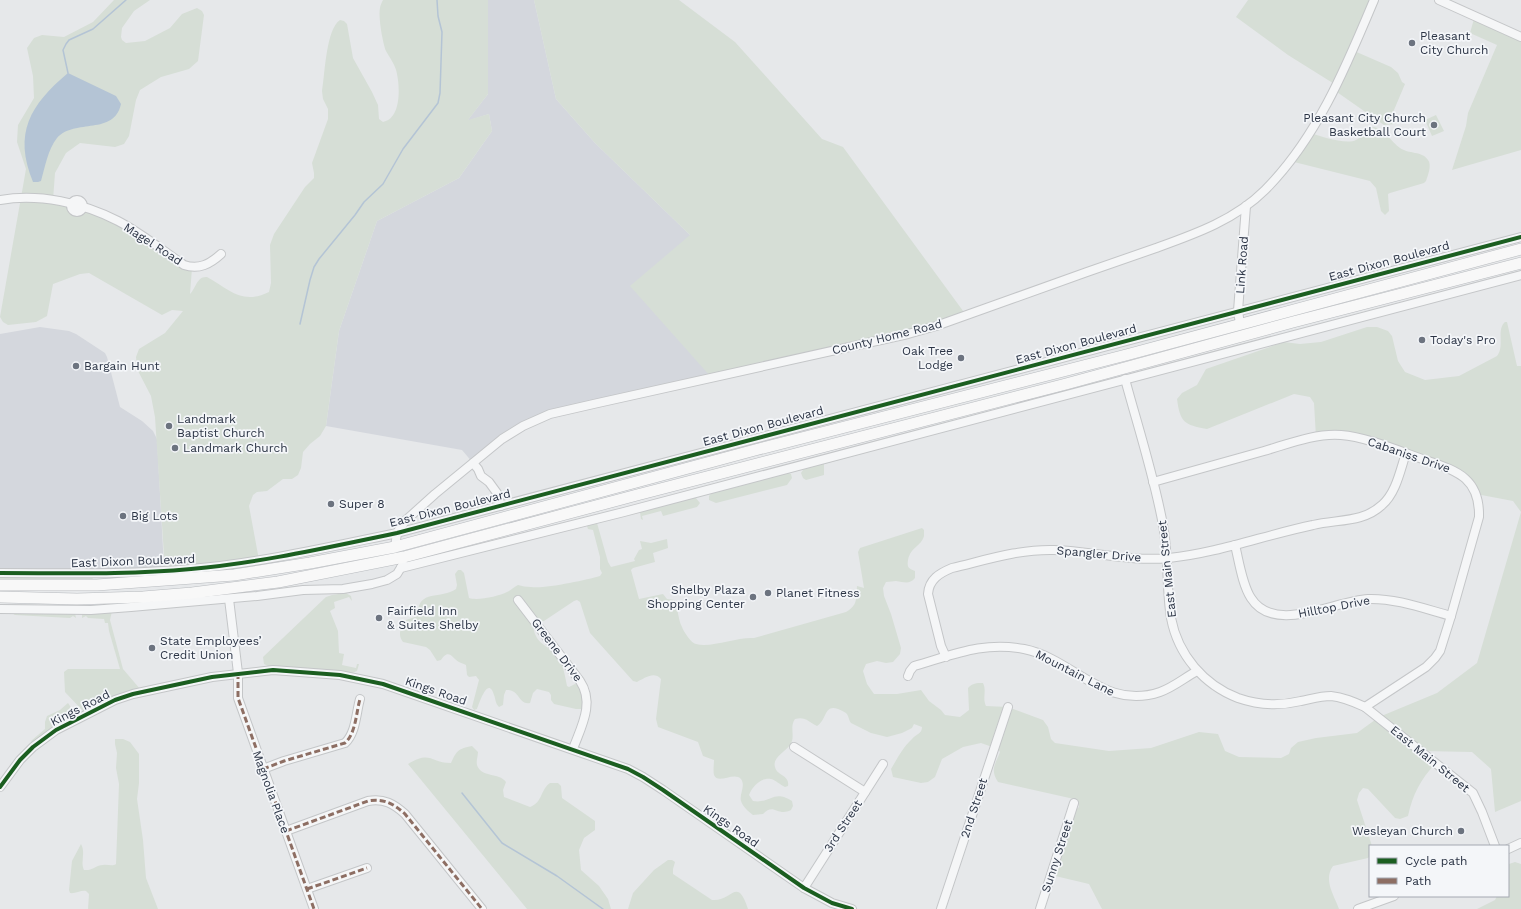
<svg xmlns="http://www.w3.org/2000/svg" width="1521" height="909" viewBox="0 0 1521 909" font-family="'Work Sans',sans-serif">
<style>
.built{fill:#d4d7dd}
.green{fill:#d6ded6}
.water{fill:#b4c4d5}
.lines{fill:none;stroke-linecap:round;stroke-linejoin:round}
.stream{stroke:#b4c4d5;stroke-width:1.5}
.minor-casing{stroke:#c4c6c8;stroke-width:10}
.highway-casing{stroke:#b8bbbf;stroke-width:12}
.minor{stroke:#f5f6f7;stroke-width:8}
.highway{stroke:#f8f8f8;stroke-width:11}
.quiet{stroke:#8d6e63;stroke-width:3;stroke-dasharray:6 3;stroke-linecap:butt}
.cycleway-casing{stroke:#f4f6f9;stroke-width:6}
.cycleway{stroke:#1b5e20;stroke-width:4}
.poi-dot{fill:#6c737f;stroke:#f4f6f9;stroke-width:1.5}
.labels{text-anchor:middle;stroke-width:3.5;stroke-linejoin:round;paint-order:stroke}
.poi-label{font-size:12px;fill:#2b3445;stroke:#f4f6f9;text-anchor:start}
.street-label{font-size:12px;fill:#2b3445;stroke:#f4f6f9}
</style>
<rect width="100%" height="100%" fill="#e6e8ea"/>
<!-- built -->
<g class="built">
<polygon points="488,0 534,0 556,99 595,143 690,235 711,377 532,421 473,463 462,450 326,426 339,331 377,221 459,178 492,131 489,114 467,121 488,94"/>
<polygon points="40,327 69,331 76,334 105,353 107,357 120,407 142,421 153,431 157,439 164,567 160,569 0,570 0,334"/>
</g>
<!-- green -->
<g class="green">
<path d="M 114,0 L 150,0 L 134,11 L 122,28 L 121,37 L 122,40 L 126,43 L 145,41 L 170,28 L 182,14 L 197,8 L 202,11 L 204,15 L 198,61 L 189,69 L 161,77 L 140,90 L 136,100 L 129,136 L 124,144 L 115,147 L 80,143 L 66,153 L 55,173 L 53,200 L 92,210 L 192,268 L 190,294 C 196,288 197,276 207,277 C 230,290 242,305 269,292 L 271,283 L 270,245 L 274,234 L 305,187 L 314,178 L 314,173 L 312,163 L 328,119 L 328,109 L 323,99 L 322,91 C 325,74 326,29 340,20 L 344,21 L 347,24 L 353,58 L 372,92 L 378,105 L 379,119 L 383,122 C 401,119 400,88 397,74 C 396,66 390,58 386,51 C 383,44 378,17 380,8 C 380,6 382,2 383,0 L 488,0 L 488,94 L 468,120 L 489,114 L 492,131 L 459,178 L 377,221 L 339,331 L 326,426 L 320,436 L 310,444 L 303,452 L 301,468 L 298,475 L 292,479 L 283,479 L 267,491 L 257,492 L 253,495 L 249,506 L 259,560 L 165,571 L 155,417 L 151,396 L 137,369 L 136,357 L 139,349 L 165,333 L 183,311 L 172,310 L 162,315 L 89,273 L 80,274 L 53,284 L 47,316 L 36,322 L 8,325 L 3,322 L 0,317 L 26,169 L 17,142 L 18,125 L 34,98 L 33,76 L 27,48 L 34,38 L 42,35 L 64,37 L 93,22 Z"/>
<polygon points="534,0 679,0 735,42 822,139 843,147 966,315 936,326 711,377 630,286 690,235 595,143 556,99"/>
<polygon points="1248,0 1374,0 1352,50 1391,67 1398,73 1402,82 1405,84 1391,117 1398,120 1395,124 1384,125 1334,90 1336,85 1288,55 1236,17"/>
<polygon points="1474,19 1521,37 1521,150 1452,170 1466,126 1468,113 1497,45 1470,33"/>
<polygon points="1436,115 1444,131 1432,136 1425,120"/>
<path d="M 1374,127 C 1385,129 1391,142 1400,148 C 1408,154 1423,151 1428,160 C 1432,165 1428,175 1426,181 L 1424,183 L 1390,193 L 1388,194 L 1389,211 L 1385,215 L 1381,211 L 1376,188 L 1370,181 L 1290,161 L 1310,133 C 1320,136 1346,145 1356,140 C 1363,136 1367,129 1374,127 Z"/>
<path d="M 1505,322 L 1507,322 L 1517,366 L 1521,366 L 1521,801 L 1495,812 L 1491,769 L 1472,752 L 1422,751 L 1436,763 C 1420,780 1413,794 1408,816 L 1400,819 L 1395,818 L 1368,789 L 1363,788 L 1359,793 L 1357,800 L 1372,846 L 1370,846 L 1370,856 L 1368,858 L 1333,866 C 1323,880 1334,895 1339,909 L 1102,909 L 1089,884 L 1051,875 L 1070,814 L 1079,807 L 1078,802 L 1074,799 L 998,782 C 990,770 995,765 1000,752 L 998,749 L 981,743 L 963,747 L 942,759 L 935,777 L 928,782 L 921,783 L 893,777 L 891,769 C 897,759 903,747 912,739 C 916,734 922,734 922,727 L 914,724 L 912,728 L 902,733 L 887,737 L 871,733 L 851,723 C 849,721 849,717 847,714 C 845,712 841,710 838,709 C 824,704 827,720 817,726 C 809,722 805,716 795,719 C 789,727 796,737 790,745 C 785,752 772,758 775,767 C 777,776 790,775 788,786 L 785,787 C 780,785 776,780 771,779 C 761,777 752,787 749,795 L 753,801 C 771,804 773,789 792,801 L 793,806 L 791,810 C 777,817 774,802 763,814 L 753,815 C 748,811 743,807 741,801 C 739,794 746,786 741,779 C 734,771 718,785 714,775 C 713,771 714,764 714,760 L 703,756 L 698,742 L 658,727 L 656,719 L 661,679 C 654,671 645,678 637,682 L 633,681 L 590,633 L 580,602 L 577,600 L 574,601 L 544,621 L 537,622 L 533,625 C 535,643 544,643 555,654 C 563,661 565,676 567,686 L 569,687 L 575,684 L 578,685 L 584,704 L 582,709 L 576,709 L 554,704 L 551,700 L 551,695 L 549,692 L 537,689 L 533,693 L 530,703 C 518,705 520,689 506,690 L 504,695 L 503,705 L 499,707 C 495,703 496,700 494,695 C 488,675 479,704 477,709 L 474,710 L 472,707 L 479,680 L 476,676 L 469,677 L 467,675 L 466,665 C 464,664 461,663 459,662 C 452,658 449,648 441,660 L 437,661 L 430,650 L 426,647 L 403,642 C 397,634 401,628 406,620 L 418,616 C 417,588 441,600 456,589 L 457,585 L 455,574 L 458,570 L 461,570 L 464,573 L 469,598 C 478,601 499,596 507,592 C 511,590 514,587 518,585 C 522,586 526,587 531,587 C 545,589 586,580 600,576 L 602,573 L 600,569 L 600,557 L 593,530 L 588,529 L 587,526 L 597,523 L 608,562 L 611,567 L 635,561 L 634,559 L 639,550 L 642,549 L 640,541 L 651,543 L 667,539 L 668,548 L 653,553 L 655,562 L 633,568 L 631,570 L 639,599 L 663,594 L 667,599 L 675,600 C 678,609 678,619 682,627 C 684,632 691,643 696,644 C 712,648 736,637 754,638 L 846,612 C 858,605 856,599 857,586 L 864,588 L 858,552 L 860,548 L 922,528 L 924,530 C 924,531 924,535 924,536 C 921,547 911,546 908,560 C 907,567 908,568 915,571 L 915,578 C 909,585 904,582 896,581 C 893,581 890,582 886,582 L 883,588 L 884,596 L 891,614 L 901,648 L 900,654 L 893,662 L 886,663 L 877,661 L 866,664 L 863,671 L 867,684 L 874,694 L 897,694 L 921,690 L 929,701 L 941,710 L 945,715 L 960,717 L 969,710 L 968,688 C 973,683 976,683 983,683 C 987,691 982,698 986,706 L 1008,707 L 1043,720 L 1048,727 L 1051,739 L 1055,743 L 1109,751 L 1151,748 L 1199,732 L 1218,734 L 1225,751 L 1239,757 L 1281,758 L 1289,754 L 1291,748 L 1298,742 L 1316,738 L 1357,733 L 1379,717 L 1437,693 L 1477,663 L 1521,512 L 1513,501 L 1476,494 L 1467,480 L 1360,438 L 1316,437 L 1314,403 L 1310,397 L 1294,394 L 1207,429 C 1184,425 1180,422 1177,399 L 1182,393 L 1197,385 L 1206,369 L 1284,342 L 1300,344 L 1321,342 L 1367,327 L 1377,327 L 1388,331 L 1392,336 L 1398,361 L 1405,372 L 1425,380 L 1459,376 L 1497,356 C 1505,346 1496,330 1505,322 Z"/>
<polygon points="869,450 869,452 824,464 824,475 806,480 803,478 801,473 805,467"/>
<polygon points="787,472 791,474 792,478 787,485 716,503 709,500 709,496 713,491"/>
<polygon points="695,497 700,503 697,507 663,516 661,511 642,516 643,520 641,519 640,512"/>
<polygon points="0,575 93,577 93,578 91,581 0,580"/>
<polygon points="346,593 351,596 352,601 349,597 334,602 335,608 330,611 338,631 339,653 344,654 342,665 356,668 357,664 359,664 357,671 352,673 268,666 264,664 263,657 326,597 332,595"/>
<polygon points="112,611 110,620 123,669 140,689 84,712 65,692 64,672 68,669 120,669 109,631 108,623 105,623 104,619 88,618 86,616 82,618 82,613"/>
<polygon points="12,613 75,613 76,618 73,616 70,618 15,615"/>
<polygon points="68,703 74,712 73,718 32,743 31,741 45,729 45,722 47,716 60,710"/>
<path d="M 115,739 L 123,739 L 130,742 L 139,754 L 139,783 L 137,799 L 143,840 L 146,878 L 158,909 L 88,909 L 89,894 L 86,891 C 81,890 75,894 70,893 L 69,890 L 72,861 L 81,844 C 86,853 80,862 84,870 C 93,871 96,865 103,865 C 108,864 112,867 116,864 L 119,784 L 116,768 L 117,753 L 115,744 Z"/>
<path d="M 472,746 L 478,752 C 478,756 476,761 477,765 C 481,778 499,772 506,782 L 503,790 L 504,797 L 530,807 C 543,802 540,790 550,783 L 558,783 L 561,786 L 562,798 L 595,821 L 595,830 L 584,838 L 579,850 L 581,870 L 599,886 L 608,899 L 611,909 L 527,909 L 408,764 C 431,750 430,763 451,763 C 457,750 458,749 472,746 Z"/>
<path d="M 668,860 L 672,860 L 675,862 L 673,869 L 673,874 L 712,900 C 732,902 737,875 748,909 L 628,909 L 633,893 L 654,870 Z"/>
<polygon points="1515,862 1521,864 1521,909 1477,909 1495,900 1497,896 1508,896 1508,866 1509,864"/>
</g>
<!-- water -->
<path class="water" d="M 68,73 L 116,96 L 121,104 C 114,136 75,118 57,138 C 48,149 45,167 41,181 L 38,182 L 33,182 C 13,133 30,105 68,73 Z"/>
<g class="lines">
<!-- stream -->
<g class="stream">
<polyline points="68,73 63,50 66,44 69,40 93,29 126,0"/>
<polyline points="300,324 310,280 314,267 319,259 355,215 364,202 383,184 403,149 438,103 440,93 442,32 438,16 437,0"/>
<polyline points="462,793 502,843 557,876 603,909"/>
</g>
<defs>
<g id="minor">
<polyline points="1439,0 1521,37"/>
<circle cx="77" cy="206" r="6"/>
<path d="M 0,200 C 39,193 83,203 118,221 C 141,233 162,250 184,265 C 199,270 210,264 221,254"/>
<polyline points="1240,324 1238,311 1246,206"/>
<path d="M 1125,379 C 1138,427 1154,476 1163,525 C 1169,556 1166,588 1171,618 C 1178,655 1204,685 1238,698 C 1258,705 1280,706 1301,701 C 1311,699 1321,696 1331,696 C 1343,697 1354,702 1365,707 L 1473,793 L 1482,812 L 1495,846"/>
<polyline points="473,463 478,469 481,476 489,482 497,493 501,506"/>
<path d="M 1153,482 C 1190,472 1227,461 1264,451 C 1288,444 1315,433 1341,435 C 1368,437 1401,452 1428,461 C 1459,471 1480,480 1479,517 L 1451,616 L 1440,651 L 1435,658 L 1426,667 L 1365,707"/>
<path d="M 1235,545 C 1239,561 1242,584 1251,598 C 1274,635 1334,601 1368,599 C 1396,598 1425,609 1451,616"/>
<path d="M 395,547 L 397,533 L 405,521 L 435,494 L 502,439 L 523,426 L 550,414 L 598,403 L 908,334 L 936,326 C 986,308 1037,290 1087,272 C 1110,264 1133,256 1156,248 C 1195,234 1235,220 1265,190 C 1317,138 1346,67 1374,0"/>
<polyline points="401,568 624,512 1521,275"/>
<path d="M 0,573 C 64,573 127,575 191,569 C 260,563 329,547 397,533 L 1521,237"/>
<polyline points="229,599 238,673 238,698 314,909"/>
<path d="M 518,600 L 580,681 C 595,703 581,727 573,749"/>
<polyline points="0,609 91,610 131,607 257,596 303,590 343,589 372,584 387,580 397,574 403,564"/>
<path d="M 946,657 L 941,646 L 928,594 C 929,579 940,573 952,568 C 986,560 1019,549 1054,550 C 1092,551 1130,562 1169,558 C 1218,553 1265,535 1313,525 C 1337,519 1363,523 1382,505 C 1396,493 1400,471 1406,453"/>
<path d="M 908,676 L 910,671 L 914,666 C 953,655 983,641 1024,649 C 1074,659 1104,711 1160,692 C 1174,687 1184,678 1197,671"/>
<polyline points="794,747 865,792"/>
<path d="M 263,769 L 284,761 L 345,743 C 356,733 356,713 360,699"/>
<polyline points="0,787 20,760 33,747 56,730 115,700 133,694 212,677 273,670 340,675 383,684 628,769 643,777 663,790 804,888 832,903 852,909"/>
<path d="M 286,831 L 368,801 C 384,798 394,804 405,814 L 482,909"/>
<polyline points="1508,849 1521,843"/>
<polyline points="804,888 883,764"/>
<polyline points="307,889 367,868"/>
<polyline points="941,909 1008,707"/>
<polyline points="1040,909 1074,803"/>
<polyline points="1358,909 1394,896"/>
</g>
<g id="highway">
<polyline points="0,585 97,585 234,575 310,563 395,547 755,450 1126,355 1521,249"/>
<polyline points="0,597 77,599 143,597 192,593 278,582 404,557 637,495 1066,384 1293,322 1521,263"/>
</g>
</defs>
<!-- minor casing -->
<use href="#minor" class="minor-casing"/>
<!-- highway casing -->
<use href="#highway" class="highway-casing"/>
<!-- minor -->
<use href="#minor" class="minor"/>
<!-- highway -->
<use href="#highway" class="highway"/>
<!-- quiet -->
<g class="quiet">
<polyline points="238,673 238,698 314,909"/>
<path d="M 263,769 L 284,761 L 345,743 C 356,733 356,713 360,699"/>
<path d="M 286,831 L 368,801 C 384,798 394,804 405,814 L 482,909"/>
<polyline points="307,889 367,868"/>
</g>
<defs>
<g id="cycleway">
<path d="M 0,573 C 64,573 127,575 191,569 C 260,563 329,547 397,533 L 1521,237"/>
<polyline points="0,787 20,760 33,747 56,730 115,700 133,694 212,677 273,670 340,675 383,684 628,769 643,777 663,790 804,888 832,903 852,909"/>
</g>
</defs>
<!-- cycleway casing -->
<use href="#cycleway" class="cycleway-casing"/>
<!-- cycleway -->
<use href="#cycleway" class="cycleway"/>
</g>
<!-- markers -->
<g class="poi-dot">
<circle cx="1412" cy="43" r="4"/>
<circle cx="1434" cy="125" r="4"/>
<circle cx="1422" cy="340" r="4"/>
<circle cx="961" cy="358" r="4"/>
<circle cx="76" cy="366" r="4"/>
<circle cx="169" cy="426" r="4"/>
<circle cx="175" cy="448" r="4"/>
<circle cx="331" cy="504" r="4"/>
<circle cx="123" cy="516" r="4"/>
<circle cx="768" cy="593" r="4"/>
<circle cx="753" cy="597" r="4"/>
<circle cx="379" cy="618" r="4"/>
<circle cx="152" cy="648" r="4"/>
<circle cx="1461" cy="831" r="4"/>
</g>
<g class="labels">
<!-- poi labels -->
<g class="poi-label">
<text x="1420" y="40">Pleasant<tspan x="1420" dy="14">City Church</tspan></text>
<text x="1426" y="122" text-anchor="end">Pleasant City Church<tspan x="1426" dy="14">Basketball Court</tspan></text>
<text x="1430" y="344">Today's Pro</text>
<text x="953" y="355" text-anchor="end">Oak Tree<tspan x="953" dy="14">Lodge</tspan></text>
<text x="84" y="370">Bargain Hunt</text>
<text x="177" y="423">Landmark<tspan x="177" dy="14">Baptist Church</tspan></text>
<text x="183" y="452">Landmark Church</text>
<text x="339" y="508">Super 8</text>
<text x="131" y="520">Big Lots</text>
<text x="745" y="594" text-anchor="end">Shelby Plaza<tspan x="745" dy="14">Shopping Center</tspan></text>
<text x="776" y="597">Planet Fitness</text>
<text x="387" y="615">Fairfield Inn<tspan x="387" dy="14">&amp; Suites Shelby</tspan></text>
<text x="160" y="645">State Employees’<tspan x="160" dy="14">Credit Union</tspan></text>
<text x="1453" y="835" text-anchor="end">Wesleyan Church</text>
</g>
<!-- street labels -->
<g class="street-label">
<text transform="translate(153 244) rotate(33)" y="4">Magel Road</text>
<text transform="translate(1389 261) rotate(-15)" y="4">East Dixon Boulevard</text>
<text transform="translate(1242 265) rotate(-86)" y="4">Link Road</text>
<text transform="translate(887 337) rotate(-14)" y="4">County Home Road</text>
<text transform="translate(1076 344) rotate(-15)" y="4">East Dixon Boulevard</text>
<text transform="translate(763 426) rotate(-15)" y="4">East Dixon Boulevard</text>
<text transform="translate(1409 455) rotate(19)" y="4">Cabaniss Drive</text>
<text transform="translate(450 508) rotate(-14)" y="4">East Dixon Boulevard</text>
<text transform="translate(1099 554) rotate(5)" y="4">Spangler Drive</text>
<text transform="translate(133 561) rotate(-2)" y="4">East Dixon Boulevard</text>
<text transform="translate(1167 569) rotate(-96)" y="4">East Main Street</text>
<text transform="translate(1334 607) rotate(-11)" y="4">Hilltop Drive</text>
<text transform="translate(557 650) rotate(53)" y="4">Greene Drive</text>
<text transform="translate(1075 673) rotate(27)" y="4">Mountain Lane</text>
<text transform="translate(436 691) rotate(19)" y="4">Kings Road</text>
<text transform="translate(80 708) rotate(-27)" y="4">Kings Road</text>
<text transform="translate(1430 759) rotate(39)" y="4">East Main Street</text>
<text transform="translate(271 792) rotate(70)" y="4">Magnolia Place</text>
<text transform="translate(974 808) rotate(-72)" y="4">2nd Street</text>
<text transform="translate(731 826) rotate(35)" y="4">Kings Road</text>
<text transform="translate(843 826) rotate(-57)" y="4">3rd Street</text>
<text transform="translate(1057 856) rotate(-72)" y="4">Sunny Street</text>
</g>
</g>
<!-- legend -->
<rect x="1369" y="845" width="140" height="52" fill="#f4f6f9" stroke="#a4a8b1"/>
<rect x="1377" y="858" width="20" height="6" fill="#1b5e20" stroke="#a4a8b1"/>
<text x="1405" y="865" font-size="12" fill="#2b3445">Cycle path</text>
<rect x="1377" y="878" width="20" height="6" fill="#8d6e63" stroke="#a4a8b1"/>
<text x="1405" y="885" font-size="12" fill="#2b3445">Path</text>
</svg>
